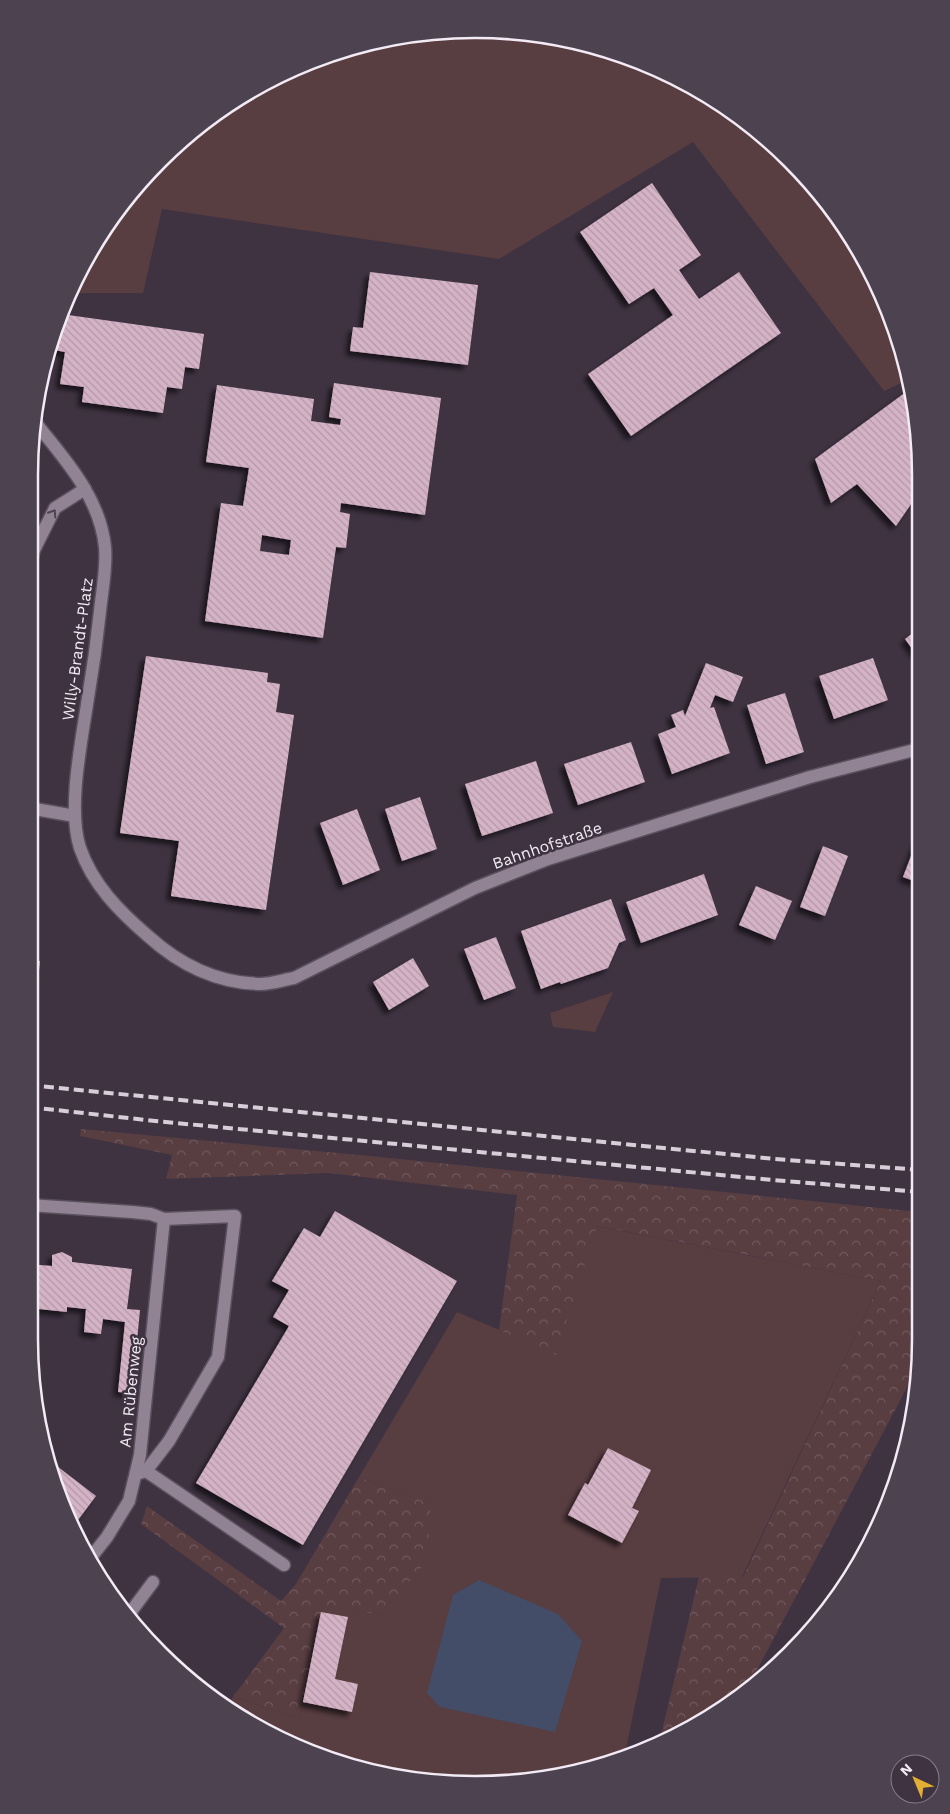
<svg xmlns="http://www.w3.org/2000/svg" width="950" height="1814" viewBox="0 0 950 1814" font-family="'Work Sans',sans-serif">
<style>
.green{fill:#583d41}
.forest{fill:url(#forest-crowns)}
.water{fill:#434d67}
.building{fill:url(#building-back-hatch);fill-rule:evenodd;filter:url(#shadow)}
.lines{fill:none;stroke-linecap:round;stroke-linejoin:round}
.minor-casing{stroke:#5a505d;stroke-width:15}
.minor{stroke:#918394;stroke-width:12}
.rail{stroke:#d7ced9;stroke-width:4;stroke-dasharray:10 5;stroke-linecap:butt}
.oneway{stroke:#4f4352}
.labels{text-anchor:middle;stroke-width:5;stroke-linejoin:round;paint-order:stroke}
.street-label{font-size:16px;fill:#f2eaf4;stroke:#3f3342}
.rim{fill:none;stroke:#f2eaf4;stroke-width:2.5}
</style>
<defs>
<pattern id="forest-crowns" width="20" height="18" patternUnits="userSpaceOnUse" patternTransform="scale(1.25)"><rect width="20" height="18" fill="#583d41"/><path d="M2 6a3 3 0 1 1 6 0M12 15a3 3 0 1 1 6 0" fill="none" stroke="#70595d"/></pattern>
<pattern id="building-back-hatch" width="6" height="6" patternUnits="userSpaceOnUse" patternTransform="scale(1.25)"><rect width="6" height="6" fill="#d5b3c6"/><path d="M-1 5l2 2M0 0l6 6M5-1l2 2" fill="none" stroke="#b298a7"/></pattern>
<filter id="shadow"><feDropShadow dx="-4.5" dy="4.5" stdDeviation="2.5" flood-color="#0009"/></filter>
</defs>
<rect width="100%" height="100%" fill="#3f3342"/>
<!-- green -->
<g class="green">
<polygon points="504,30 591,44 673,75 769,139 829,204 887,304 908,380 884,391 693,142 499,259 162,209 143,293 69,293 75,277 121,203 181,139 252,88 332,52 417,33"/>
<polygon points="613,992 595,1032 553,1027 550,1013"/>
<polygon points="596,1226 881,1281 742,1577 661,1578 625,1754 533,1781 446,1784 360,1770 227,1710 225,1708 233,1697 299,1718 323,1603 381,1615 430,1504 359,1477 457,1312 556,1354"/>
</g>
<!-- forest -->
<g class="forest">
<polygon points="81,1129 370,1156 920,1212 920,1363 749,1685 672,1739 659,1743 699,1577 743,1577 881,1281 597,1226 556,1355 499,1330 517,1195 329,1173 166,1179 172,1155 80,1136"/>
<polygon points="359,1477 431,1504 427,1561 381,1615 323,1604 299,1718 233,1697 284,1628 141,1524 147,1506 281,1601 296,1584"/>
</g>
<!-- water -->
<polygon class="water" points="479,1580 558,1614 582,1641 555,1732 440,1707 427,1693 453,1595"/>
<!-- building -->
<g class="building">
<polygon points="652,183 701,255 679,270 699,299 739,272 781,333 631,436 588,374 673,315 654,288 629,304 580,232"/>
<polygon points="370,272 478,285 468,365 350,351 353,327 363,328"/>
<polygon points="61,314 204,334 199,369 185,367 182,389 167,387 163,413 82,402 84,387 60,384 65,352 48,349"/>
<path d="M 334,383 L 441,398 L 425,515 L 341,503 L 340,512 L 350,514 L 346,548 L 336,547 L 323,638 L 205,621 L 221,503 L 243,506 L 249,468 L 206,462 L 217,385 L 314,399 L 311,421 L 340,425 L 341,419 L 329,417 ZM 262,535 L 291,540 L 289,555 L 260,551 Z"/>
<polygon points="910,389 917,416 918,494 896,526 857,484 831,503 815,459"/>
<polygon points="918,629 918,657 905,639"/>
<polygon points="146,656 268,673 267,682 280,684 276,712 294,715 266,910 171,896 179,841 120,833"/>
<polygon points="873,658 888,700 834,719 819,676"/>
<polygon points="706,663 743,677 733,702 715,695 710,708 714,707 730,753 672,774 658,734 676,727 671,715 683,710 685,716"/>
<polygon points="785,693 804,752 766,764 747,705"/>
<polygon points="631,742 645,782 578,805 564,764"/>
<polygon points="536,761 553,813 482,836 465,784"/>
<polygon points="420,797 437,849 402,861 385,809"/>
<polygon points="357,809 380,870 343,885 320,823"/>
<polygon points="919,835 919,883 903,877"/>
<polygon points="823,846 848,856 825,916 800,907"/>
<polygon points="704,874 718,915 641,943 626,902"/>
<polygon points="756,886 792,901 775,940 739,925"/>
<polygon points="611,899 626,940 619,943 608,968 561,984 560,982 541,989 521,931"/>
<polygon points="496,937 516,988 484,1000 464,949"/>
<polygon points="413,958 429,986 389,1010 373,982"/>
<polygon points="29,960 40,961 36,999 29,998"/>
<polygon points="335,1211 457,1281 303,1545 196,1483 289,1326 273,1317 289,1290 272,1281 304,1228 320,1237"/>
<polygon points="62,1252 72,1257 72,1262 132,1269 127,1309 140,1310 132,1393 118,1392 125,1322 103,1319 101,1334 84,1332 86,1309 67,1307 67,1312 39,1309 38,1310 29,1310 29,1264 52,1266 52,1255"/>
<polygon points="608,1448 651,1470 632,1508 639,1511 622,1543 568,1515 585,1483 588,1485"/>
<polygon points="49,1460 96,1496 75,1524 53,1483"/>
<polygon points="321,1612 348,1617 335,1679 358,1684 352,1712 303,1702"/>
</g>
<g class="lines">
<defs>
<g id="minor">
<path d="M 34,421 C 64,458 100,497 105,547 C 107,568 102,591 100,611 C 97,640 93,669 88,698 C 82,739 67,808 80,848 C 93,885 119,911 148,936 C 180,965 217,983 260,984 C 271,984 283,980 294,978 L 475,888 L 548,859 L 810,777 L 918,749"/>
<polyline points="30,563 34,550 55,508 85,489"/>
<polyline points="29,808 75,816"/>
<polyline points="29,1205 132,1212 151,1214 164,1219 235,1216 218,1357 169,1441 146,1471 136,1474"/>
<polyline points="146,1471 284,1565"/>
<polyline points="92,1556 107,1537 129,1501 140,1455 164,1219"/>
<polyline points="127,1617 153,1582"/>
</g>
</defs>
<!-- minor casing -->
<use href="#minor" class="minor-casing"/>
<!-- minor -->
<use href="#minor" class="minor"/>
<!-- rail -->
<g class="rail">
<polyline points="29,1085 775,1159 920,1170"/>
<polyline points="29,1107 155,1121 773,1180 920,1192"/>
</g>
</g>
<!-- one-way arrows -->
<defs><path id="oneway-chevron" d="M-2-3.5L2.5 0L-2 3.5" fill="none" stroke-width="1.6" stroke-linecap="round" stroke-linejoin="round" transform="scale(1.25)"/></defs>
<use class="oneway" href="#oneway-chevron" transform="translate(53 513) rotate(-57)"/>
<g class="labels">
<!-- street labels -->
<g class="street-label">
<text transform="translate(77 649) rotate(-82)" y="6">Willy-Brandt-Platz</text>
<text transform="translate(547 845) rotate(-19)" y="6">Bahnhofstraße</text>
<text transform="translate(130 1392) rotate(-84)" y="6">Am Rübenweg</text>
</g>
</g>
<!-- crop -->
<path d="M0 0H950V1814H0ZM475 38H475A437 437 0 0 1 912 475V1339A437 437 0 0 1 475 1776H475A437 437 0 0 1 38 1339V475A437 437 0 0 1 475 38Z" fill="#4d4250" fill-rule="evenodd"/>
<path class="rim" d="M475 38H475A437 437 0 0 1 912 475V1339A437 437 0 0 1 475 1776H475A437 437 0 0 1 38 1339V475A437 437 0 0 1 475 38Z"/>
<!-- north arrow -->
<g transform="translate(915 1779) rotate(316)"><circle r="24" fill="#3f3342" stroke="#877c89"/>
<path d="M0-4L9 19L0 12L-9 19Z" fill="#e2af34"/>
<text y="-8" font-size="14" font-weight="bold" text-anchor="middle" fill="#f2eaf4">N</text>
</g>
</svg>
